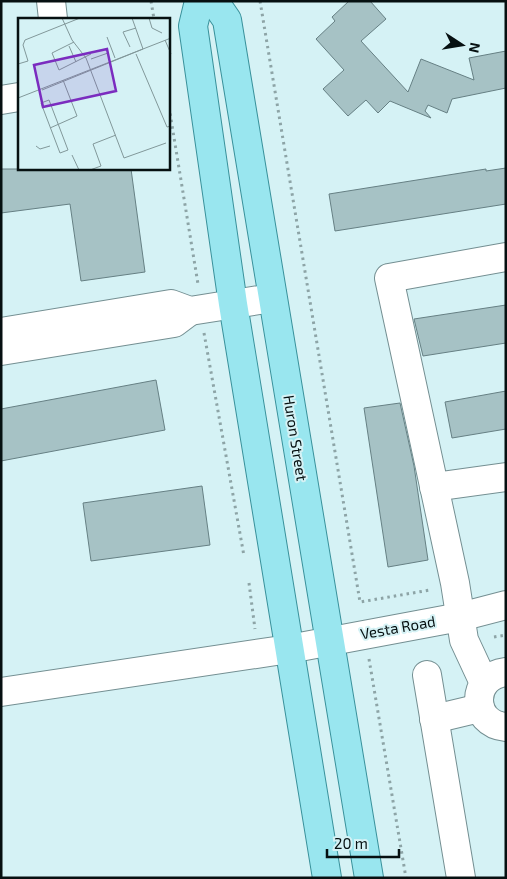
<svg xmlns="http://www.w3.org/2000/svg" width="507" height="879" viewBox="0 0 507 879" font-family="'Exo 2',sans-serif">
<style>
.building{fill:#a6c2c5;stroke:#668084}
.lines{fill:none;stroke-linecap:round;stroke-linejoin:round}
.minor-casing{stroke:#748f92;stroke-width:30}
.major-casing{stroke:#39919b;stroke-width:30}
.path{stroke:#8da4a6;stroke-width:3;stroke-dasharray:2.5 4;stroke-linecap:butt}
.minor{stroke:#fff;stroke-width:28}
.major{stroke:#99e6ef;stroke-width:28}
.labels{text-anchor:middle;stroke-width:4;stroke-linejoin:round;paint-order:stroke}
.street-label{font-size:15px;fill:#061011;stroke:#d5f2f5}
.inset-road{fill:none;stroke:#82989a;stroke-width:1}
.view{fill:#7b2cbf;fill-opacity:0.15;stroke:#7b2cbf;stroke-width:2.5}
.inset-edge{fill:none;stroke:#061011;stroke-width:2.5}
</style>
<rect width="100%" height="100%" fill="#d5f2f5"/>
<!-- building -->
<g class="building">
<polygon points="349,1 370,1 386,19 361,41 408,92 421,59 474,80 469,58 506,51 506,88 452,99 447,113 428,105 425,111 431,118 390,101 378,113 366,100 348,116 323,89 344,70 316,39 335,21 332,17"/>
<polygon points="506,168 506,204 335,231 329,194 486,169 486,171"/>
<polygon points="1,169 131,169 145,272 81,281 70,204 1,213"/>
<polygon points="506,305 506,343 423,356 414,319"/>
<polygon points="156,380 165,430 1,461 1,409"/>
<polygon points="506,391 506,429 452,438 445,402"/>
<polygon points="400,403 414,466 428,560 388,567 364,408"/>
<polygon points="202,486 210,545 91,561 83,503"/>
</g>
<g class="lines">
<defs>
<g id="minor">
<polyline points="51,1 53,19"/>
<polyline points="1,100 19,97"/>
<polyline points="1,332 171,304 190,311 272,298"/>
<polyline points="1,351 174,323 190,311"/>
<polyline points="434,487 506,477"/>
<path d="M 506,672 C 470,676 470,724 506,727"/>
<polyline points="427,675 461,878"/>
<polyline points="484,683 464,640 455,583 389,278 506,257"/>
<polyline points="1,692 289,649 460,617 506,605"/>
<polyline points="434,719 480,708"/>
</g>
<g id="major">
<polyline points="199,1 193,26 233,304 327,878"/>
<polyline points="214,1 227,20 369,878"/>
</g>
</defs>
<!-- minor casing -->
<use href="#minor" class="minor-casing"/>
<!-- major casing -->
<use href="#major" class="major-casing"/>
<!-- path -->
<g class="path">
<polyline points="151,1 154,19"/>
<polyline points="260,1 360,602 430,590"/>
<polyline points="169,107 198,284"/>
<polyline points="204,333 244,556"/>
<polyline points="249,583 255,629"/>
<polyline points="494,637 506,635"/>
<polyline points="369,659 406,878"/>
</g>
<!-- minor -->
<use href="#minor" class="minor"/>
<!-- major -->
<use href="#major" class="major"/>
</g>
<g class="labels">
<!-- street labels -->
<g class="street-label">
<text transform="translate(295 438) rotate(81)" y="5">Huron Street</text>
<text transform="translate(398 628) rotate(-10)" y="5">Vesta Road</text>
</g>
</g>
<!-- overview -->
<g transform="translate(18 18)">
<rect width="152" height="152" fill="#d5f2f5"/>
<path class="inset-road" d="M 44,0 L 54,22 L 68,40 L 106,140 L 148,125M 114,0 L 125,31M 131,0 L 134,10 L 144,15M 89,19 L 97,40M 147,22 L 153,36M 56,24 L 34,35 L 41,52 L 73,36M 51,28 L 58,44M 112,29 L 105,14 L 118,10M 118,36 L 149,109 L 153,108M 73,41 L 90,35M 0,46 L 10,43 L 5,27 L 7,22 L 62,0M 24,72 L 125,31M 0,80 L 153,20M 31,82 L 50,132 L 42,135 L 23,85 ZM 32,110 L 59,98 L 45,62M 18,128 L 22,131 L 32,128M 54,137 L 61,152M 72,152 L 83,148 L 75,126 L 98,117"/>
<path class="view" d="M 89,31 L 98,73 L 25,89 L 16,47 Z"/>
<rect width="152" height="152" class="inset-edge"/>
</g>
<!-- border -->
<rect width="507" height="879" fill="none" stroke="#061011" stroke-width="5"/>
<!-- north arrow -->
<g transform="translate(462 45) rotate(102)" stroke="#d5f2f5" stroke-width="4" paint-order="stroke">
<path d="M0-4L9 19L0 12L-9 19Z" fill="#061011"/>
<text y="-8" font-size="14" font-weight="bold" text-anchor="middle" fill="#061011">N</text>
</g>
<!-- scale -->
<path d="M327 849v8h72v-8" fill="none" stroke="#061011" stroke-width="2.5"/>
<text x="334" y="849" font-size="15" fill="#061011" stroke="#d5f2f5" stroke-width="4" paint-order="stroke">20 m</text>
</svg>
